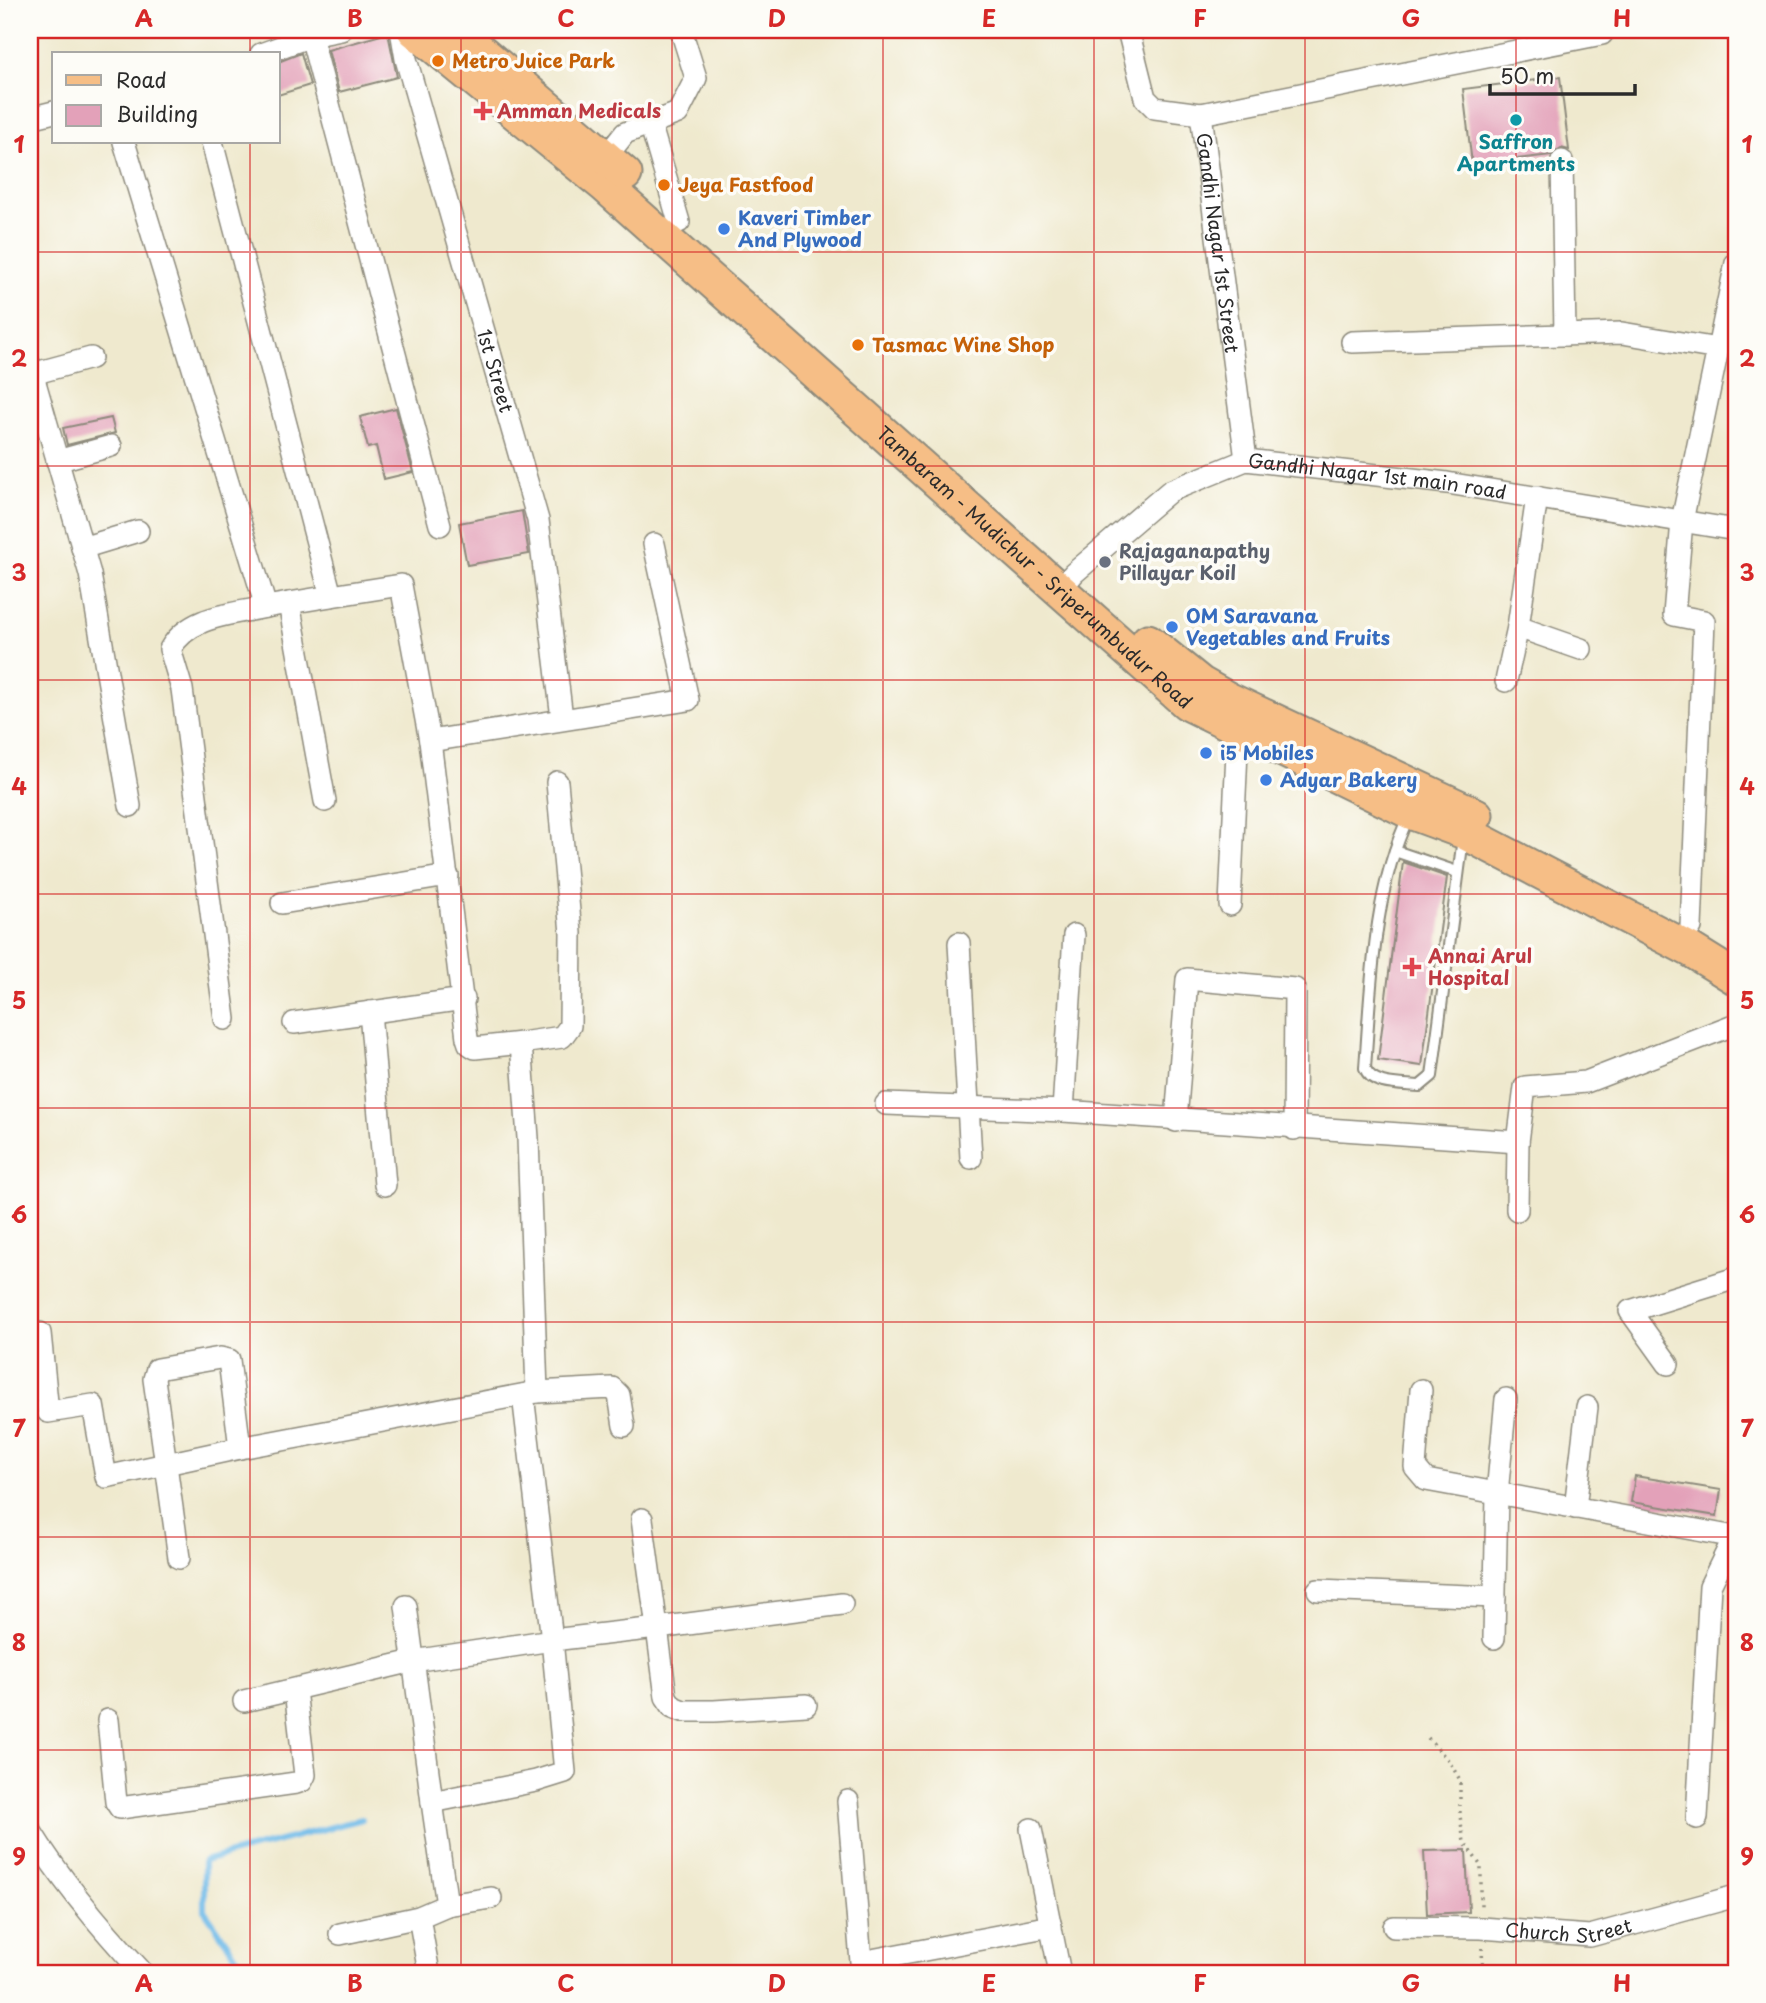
<svg xmlns="http://www.w3.org/2000/svg" width="1766" height="2003" viewBox="0 0 1766 2003" font-family="'Playpen Sans',sans-serif">
<style>
.lines{fill:none;stroke-linecap:round;stroke-linejoin:round}
.stream{stroke:#6fbbe9;stroke-width:6}
.building{fill:#e3a1b9}
.service-casing{stroke:#8d8a7c;stroke-width:14}
.minor-casing{stroke:#8d8a7c;stroke-width:24}
.primary-casing{stroke:#8d8a7c;stroke-width:37}
.path{stroke:#8d8a7c;stroke-width:3.5;stroke-dasharray:2 5;stroke-linecap:butt}
.service{stroke:#fff;stroke-width:10}
.minor{stroke:#fff;stroke-width:21}
.primary{stroke:#f6be86;stroke-width:33}
.grid{fill:none;stroke:#d62828;stroke-width:2;stroke-opacity:0.55}
.food-dot{fill:#e8710a;stroke:#fdfcf7;stroke-width:2.5}
.health-dot{fill:#e0444e;stroke:#fdfcf7;stroke-width:2.5}
.culture-dot{fill:#0f9aa8;stroke:#fdfcf7;stroke-width:2.5}
.shop-dot{fill:#3f7fe0;stroke:#fdfcf7;stroke-width:2.5}
.worship-dot{fill:#6b7280;stroke:#fdfcf7;stroke-width:2.5}
.labels{text-anchor:middle;stroke-width:7;stroke-linejoin:round;paint-order:stroke}
.food-label{font-size:19px;font-weight:bold;fill:#c56008;stroke:#fdfcf7;text-anchor:start}
.health-label{font-size:19px;font-weight:bold;fill:#be3a42;stroke:#fdfcf7;text-anchor:start}
.culture-label{font-size:19px;font-weight:bold;fill:#0d838f;stroke:#fdfcf7}
.shop-label{font-size:19px;font-weight:bold;fill:#366cbe;stroke:#fdfcf7;text-anchor:start}
.street-label{font-size:19px;fill:#2b2b2b;stroke:#fdfcf7}
.worship-label{font-size:19px;font-weight:bold;fill:#5b616d;stroke:#fdfcf7;text-anchor:start}
.neatline{fill:none;stroke:#d62828;stroke-width:2.5}
.grid-label{font-size:23px;text-anchor:middle;font-weight:bold;fill:#d62828}
</style>
<rect width="100%" height="100%" fill="#fdfcf7"/>
<filter id="ink" filterUnits="userSpaceOnUse"><feTurbulence type="fractalNoise" baseFrequency=".0143" numOctaves="2"/><feDisplacementMap in="SourceGraphic" scale="14" xChannelSelector="R" yChannelSelector="G"/><feConvolveMatrix kernelMatrix="1 2 1 2 8 2 1 2 1" color-interpolation-filters="sRGB"/></filter>
<filter id="wash" filterUnits="userSpaceOnUse"><feTurbulence type="fractalNoise" baseFrequency=".00686" numOctaves="4" result="noise"/><feDisplacementMap in="SourceGraphic" scale="28" xChannelSelector="R" yChannelSelector="G"/><feGaussianBlur stdDeviation="1.57" result="paint"/><feColorMatrix in="noise" values="0 0 0 0 0 0 0 0 0 0 0 0 0 0 0 0 0 1.4 0 .05"/><feComposite in="paint" operator="in"/></filter>
<g filter="url(#wash)">
<rect width="100%" height="100%" fill="#efe9ce"/>
<g class="lines">
<!-- stream -->
<polyline class="stream" points="248,1973 204,1910 204,1861 362,1819"/>
</g>
<g id="blocks">
<!-- building -->
<g class="building">
<polygon points="388,33 397,77 339,92 328,50"/>
<polygon points="301,53 310,85 278,95 278,62"/>
<polygon points="1560,77 1569,150 1561,148 1551,155 1472,164 1463,89"/>
<polygon points="396,408 413,472 384,479 376,446 368,448 360,417"/>
<polygon points="111,418 115,433 67,445 63,428"/>
<polygon points="522,511 529,554 467,565 459,523"/>
<polygon points="1403,862 1447,877 1422,1066 1378,1060"/>
<polygon points="1635,1476 1721,1490 1717,1516 1631,1502"/>
<polygon points="1466,1850 1469,1912 1427,1914 1424,1851"/>
</g>
</g>
</g>
<g filter="url(#ink)">
<use href="#blocks" fill-opacity="0" stroke="#8d8a7c" stroke-width="2"/>
<g class="lines">
<defs>
<g id="service">
<path d="M 1409,816 C 1373,889 1371,987 1365,1068 C 1372,1087 1403,1084 1420,1086 L 1432,1076 L 1463,838"/>
<polyline points="1395,851 1457,872"/>
</g>
<g id="minor">
<path id="s1" d="M 401,30 L 406,59 L 538,520 L 562,718"/>
<polyline points="1128,30 1145,98 1155,108 1201,114 1602,34 1601,30"/>
<polyline points="311,36 440,525"/>
<polyline points="261,54 311,36 341,30"/>
<path id="s2" d="M 1201,114 L 1246,460"/>
<polyline points="30,118 54,112"/>
<polyline points="650,123 679,222"/>
<polyline points="124,142 266,607 289,603"/>
<polyline points="212,142 331,596 289,603 325,801"/>
<polyline points="606,157 625,133 678,113 696,78 681,30"/>
<polyline points="1562,161 1565,335"/>
<polyline points="1352,342 1622,333 1718,349"/>
<polyline points="30,365 90,574 130,806"/>
<polyline points="32,374 91,358"/>
<polyline points="57,461 111,446"/>
<polyline points="1537,497 1518,627 1581,649"/>
<polyline points="82,548 138,531"/>
<path id="s3" d="M 1059,591 L 1074,573 L 1170,491 L 1246,460 L 1447,483 L 1736,530"/>
<polyline points="331,596 401,585 430,741 467,1038 469,1044 475,1048 521,1043 528,1138 537,1392"/>
<polyline points="1506,681 1518,627"/>
<polyline points="430,741 688,700 654,544"/>
<polyline points="282,903 448,876"/>
<polyline points="1230,905 1238,729"/>
<polyline points="1691,927 1704,621 1674,615 1682,521 1736,263"/>
<polyline points="959,943 971,1158"/>
<polyline points="370,1012 385,1185"/>
<path d="M 225,1019 L 182,689 L 170,649 C 190,615 230,615 266,607"/>
<polyline points="294,1023 464,999"/>
<polyline points="521,1043 562,1037 570,1026 571,933 557,782"/>
<polyline points="886,1104 1063,1111 1518,1142"/>
<polyline points="1063,1111 1074,935"/>
<polyline points="1176,1121 1187,979 1295,989 1294,1129"/>
<polyline points="1517,1210 1518,1142 1525,1087 1586,1082 1736,1024"/>
<polyline points="40,1333 48,1412 93,1405 106,1477 240,1448"/>
<polyline points="1668,1364 1630,1311 1736,1278"/>
<polyline points="1421,1390 1415,1467 1426,1480 1735,1537"/>
<polyline points="1575,1508 1587,1407"/>
<polyline points="179,1558 154,1379 157,1369 220,1358 229,1360 240,1448 537,1392 612,1388 619,1395 624,1426"/>
<polyline points="1318,1590 1495,1597"/>
<polyline points="406,1606 432,1802"/>
<polyline points="1494,1638 1497,1494 1506,1399"/>
<polyline points="244,1701 413,1661 552,1640 523,1395"/>
<polyline points="806,1705 714,1711 683,1711 673,1707 666,1697 657,1628 842,1604"/>
<polyline points="108,1720 116,1802 120,1808 296,1783 302,1781 305,1775 295,1690"/>
<polyline points="848,1801 861,1962 1051,1926"/>
<polyline points="1697,1818 1710,1586 1736,1533"/>
<polyline points="1031,1829 1060,1973"/>
<path d="M 30,1830 C 62,1882 101,1928 143,1973"/>
<polyline points="447,1905 491,1898"/>
<polyline points="419,1917 429,1973"/>
<path id="s4" d="M 1394,1927 L 1481,1928 L 1590,1936 L 1736,1896"/>
<polyline points="340,1934 419,1917 447,1905 432,1802 536,1781 565,1772 552,1640 657,1628 642,1519"/>
</g>
<g id="primary">
<path id="s5" d="M 414,30 L 604,185 L 1187,703 L 1410,812 L 1464,832 L 1691,950 L 1736,978"/>
<polyline points="456,30 625,174"/>
<polyline points="1148,641 1200,683 1230,700 1476,815"/>
</g>
</defs>
<!-- service casing -->
<use href="#service" class="service-casing"/>
<!-- minor casing -->
<use href="#minor" class="minor-casing"/>
<!-- primary casing -->
<use href="#primary" class="primary-casing"/>
<!-- path -->
<g class="path">
<polyline points="1428,1738 1449,1761 1460,1780 1460,1816 1464,1842 1481,1866 1481,1909"/>
<polyline points="1482,1948 1483,1973"/>
</g>
<!-- service -->
<use href="#service" class="service"/>
<!-- minor -->
<use href="#minor" class="minor"/>
<!-- primary -->
<use href="#primary" class="primary"/>
</g>
</g>
<!-- grid -->
<path class="grid" d="M 250,30 L 250,54M 461,30 L 461,1973M 672,30 L 672,1973M 883,30 L 883,1973M 1094,30 L 1094,1973M 1305,30 L 1305,1973M 1516,30 L 1516,1973M 250,142 L 250,1973M 30,252 L 1736,252M 30,466 L 1736,466M 30,680 L 1736,680M 30,894 L 1736,894M 30,1108 L 1736,1108M 30,1322 L 1736,1322M 30,1537 L 1736,1537M 30,1750 L 1736,1750"/>
<!-- markers -->
<g class="food-dot">
<circle cx="438" cy="61" r="7"/>
<circle cx="664" cy="185" r="7"/>
<circle cx="858" cy="345" r="7"/>
</g>
<g class="health-dot">
<path d="M479.5 100.5h7v7h7v7h-7v7h-7v-7h-7v-7h7z"/>
<path d="M1408.5 956.5h7v7h7v7h-7v7h-7v-7h-7v-7h7z"/>
</g>
<circle class="culture-dot" cx="1516" cy="120" r="7"/>
<g class="shop-dot">
<circle cx="724" cy="229" r="7"/>
<circle cx="1172" cy="627" r="7"/>
<circle cx="1206" cy="753" r="7"/>
<circle cx="1266" cy="780" r="7"/>
</g>
<circle class="worship-dot" cx="1105" cy="562" r="7"/>
<g class="labels">
<!-- food labels -->
<g class="food-label">
<text x="452" y="68">Metro Juice Park</text>
<text x="678" y="192">Jeya Fastfood</text>
<text x="872" y="352">Tasmac Wine Shop</text>
</g>
<!-- health labels -->
<g class="health-label">
<text x="497" y="118">Amman Medicals</text>
<text x="1428" y="963">Annai Arul<tspan x="1428" dy="22">Hospital</tspan></text>
</g>
<!-- culture labels -->
<g class="culture-label">
<text x="1516" y="149">Saffron<tspan x="1516" dy="22">Apartments</tspan></text>
</g>
<!-- shop labels -->
<g class="shop-label">
<text x="738" y="225">Kaveri Timber<tspan x="738" dy="22">And Plywood</tspan></text>
<text x="1186" y="623">OM Saravana<tspan x="1186" dy="22">Vegetables and Fruits</tspan></text>
<text x="1220" y="760">i5 Mobiles</text>
<text x="1280" y="787">Adyar Bakery</text>
</g>
<!-- street labels -->
<g class="street-label">
<text dy="7" stroke="none"><textPath href="#s2" startOffset="130">Gandhi Nagar 1st Street</textPath></text>
<text dy="7" stroke="none"><textPath href="#s1" startOffset="354">1st Street</textPath></text>
<text dy="7" stroke="none"><textPath href="#s3" startOffset="364">Gandhi Nagar 1st main road</textPath></text>
<text dy="7" stroke="none"><textPath href="#s5" startOffset="821">Tambaram - Mudichur - Sriperumbudur Road</textPath></text>
<text dy="7" stroke="none"><textPath href="#s4" startOffset="175">Church Street</textPath></text>
</g>
<!-- worship labels -->
<g class="worship-label">
<text x="1119" y="558">Rajaganapathy<tspan x="1119" dy="22">Pillayar Koil</tspan></text>
</g>
</g>
<!-- margin -->
<rect width="1766" height="2003" fill="none" stroke="#fdfcf7" stroke-width="77"/>
<!-- legend -->
<rect x="52" y="52" width="228" height="91" fill="#fdfcf7" stroke="#a9a8a5" stroke-width="2"/>
<rect x="66" y="75" width="35" height="10" fill="#f6be86" stroke="#a9a8a5" stroke-width="2"/>
<text x="116" y="88" font-size="21" fill="#2b2b2b">Road</text>
<rect x="66" y="105" width="35" height="21" fill="#e3a1b9" stroke="#a9a8a5" stroke-width="2"/>
<text x="116" y="122" font-size="21" fill="#2b2b2b">Building</text>
<!-- scale -->
<path d="M1490 84v10h145v-10" fill="none" stroke="#2b2b2b" stroke-width="3.5"/>
<text x="1500" y="84" font-size="21" fill="#2b2b2b" stroke="#fdfcf7" stroke-width="5" paint-order="stroke">50 m</text>
<rect x="38" y="38" width="1690" height="1927" class="neatline"/>
<g class="grid-label">
<text x="144" y="27">A</text>
<text x="355" y="27">B</text>
<text x="566" y="27">C</text>
<text x="777" y="27">D</text>
<text x="989" y="27">E</text>
<text x="1200" y="27">F</text>
<text x="1411" y="27">G</text>
<text x="1622" y="27">H</text>
<text x="19" y="153">1</text>
<text x="1747" y="153">1</text>
<text x="19" y="367">2</text>
<text x="1747" y="367">2</text>
<text x="19" y="581">3</text>
<text x="1747" y="581">3</text>
<text x="19" y="795">4</text>
<text x="1747" y="795">4</text>
<text x="19" y="1009">5</text>
<text x="1747" y="1009">5</text>
<text x="19" y="1223">6</text>
<text x="1747" y="1223">6</text>
<text x="19" y="1437">7</text>
<text x="1747" y="1437">7</text>
<text x="19" y="1651">8</text>
<text x="1747" y="1651">8</text>
<text x="19" y="1865">9</text>
<text x="1747" y="1865">9</text>
<text x="144" y="1992">A</text>
<text x="355" y="1992">B</text>
<text x="566" y="1992">C</text>
<text x="777" y="1992">D</text>
<text x="989" y="1992">E</text>
<text x="1200" y="1992">F</text>
<text x="1411" y="1992">G</text>
<text x="1622" y="1992">H</text>
</g>
</svg>
